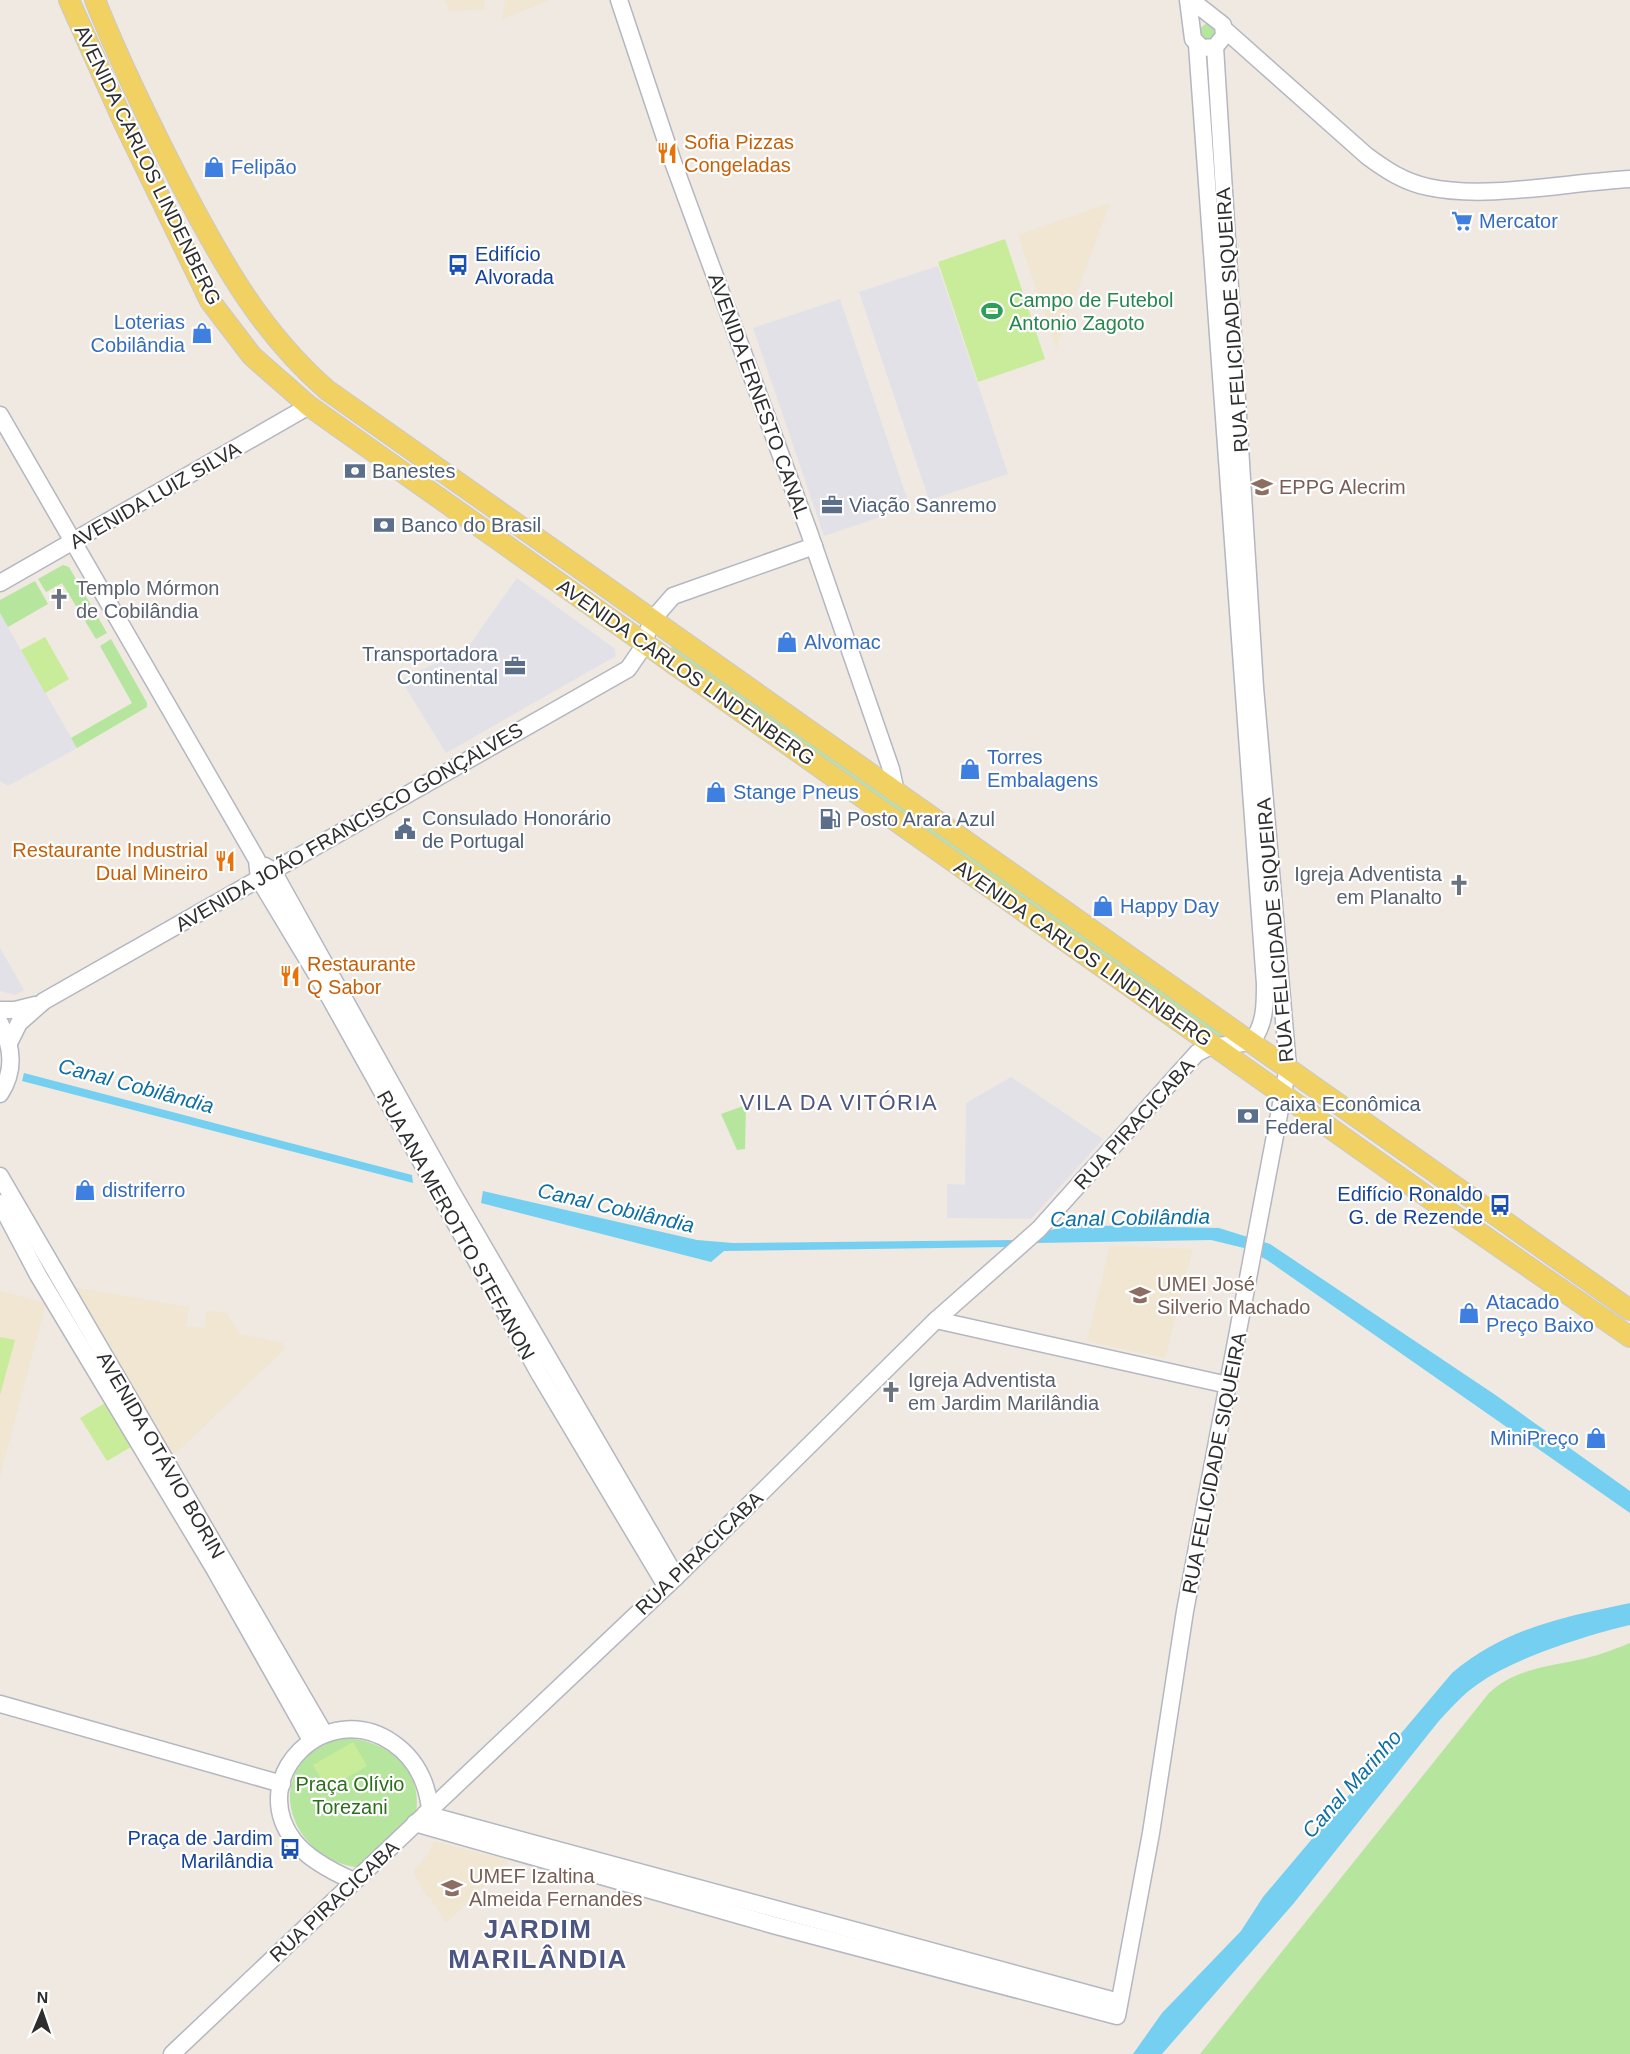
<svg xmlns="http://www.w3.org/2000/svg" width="1630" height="2054" viewBox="0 0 1630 2054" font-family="Helvetica,sans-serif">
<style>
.industrial{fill:#e3e1e8}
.education{fill:#f0e6d1}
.green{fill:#b6e59e}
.pitch{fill:#c9ec9a}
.water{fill:#75cff0}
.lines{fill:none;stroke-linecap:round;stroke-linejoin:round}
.minor-casing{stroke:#b4b7c1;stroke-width:19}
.major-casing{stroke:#c9c9c9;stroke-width:22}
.minor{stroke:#fff;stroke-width:16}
.major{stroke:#f2d163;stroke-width:20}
.labels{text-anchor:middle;stroke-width:4.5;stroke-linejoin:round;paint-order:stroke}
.food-label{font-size:20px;fill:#c56008;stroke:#fff;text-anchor:start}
.street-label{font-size:20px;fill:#2e2e2e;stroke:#fff}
.shop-label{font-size:20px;fill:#366cbe;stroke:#fff;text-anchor:start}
.transit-label{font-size:20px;fill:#164399;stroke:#fff;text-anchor:end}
.leisure-label{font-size:20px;fill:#27864d;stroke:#fff;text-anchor:start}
.service-label{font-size:20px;fill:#4e5e75;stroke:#fff;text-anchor:start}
.education-label{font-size:20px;fill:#785e54;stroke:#fff;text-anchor:start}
.worship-label{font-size:20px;fill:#5b616d;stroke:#fff;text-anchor:start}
.park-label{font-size:20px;fill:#2c6e1b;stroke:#fff}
.water-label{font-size:21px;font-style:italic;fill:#0d6fa3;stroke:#fff}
.quarter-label{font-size:22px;letter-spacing:1.5px;fill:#4d5680;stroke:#fff}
.district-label{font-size:26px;font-weight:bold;letter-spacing:1.5px;fill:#4d5680;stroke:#fff}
</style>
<rect width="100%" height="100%" fill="#efe9e1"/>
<!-- industrial -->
<g class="industrial">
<polygon points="938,266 1008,474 929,500 859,292"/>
<polygon points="840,299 910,507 824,536 753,328"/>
<polygon points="517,578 614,648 616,656 446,753 401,680 468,647"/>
<polygon points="0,613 77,748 8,786 0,781"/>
<polygon points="0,948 24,990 15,995 0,991"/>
<polygon points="1011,1077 1103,1139 1031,1219 947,1218 947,1184 965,1185 966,1103"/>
</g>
<!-- education -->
<g class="education">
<polygon points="445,0 483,0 485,9 449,11"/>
<polygon points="505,0 550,0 502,19"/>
<polygon points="1110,203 1056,348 1018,235"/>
<polygon points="1110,1246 1193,1249 1165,1358 1087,1341"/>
<polygon points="73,1287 189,1307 186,1326 204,1328 207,1310 227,1313 239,1334 283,1343 285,1349 175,1454 171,1452"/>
<polygon points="0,1291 46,1303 0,1476"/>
<polygon points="434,1841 507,1860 508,1864 446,1923 436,1905 431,1904 433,1899 427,1897 413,1871 427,1856"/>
</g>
<!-- green -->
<g class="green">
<polygon points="1208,22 1216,24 1217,40 1202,41 1198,30"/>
<polygon points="63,565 69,567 107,633 96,639 62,583 46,592 38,579"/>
<polygon points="35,581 48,604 8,627 0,613 0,600"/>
<polygon points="111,639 147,703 147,707 77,748 71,738 132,703 100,646"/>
<polygon points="672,646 1226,1036 1218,1037 670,651"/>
<polygon points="746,1105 745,1149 737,1150 721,1114"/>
<path d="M 1630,1643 L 1630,2054 L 1200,2054 L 1489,1693 C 1518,1666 1553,1667 1590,1657 C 1603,1654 1617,1648 1630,1643 Z"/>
<path d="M 343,1738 C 385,1739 423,1767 416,1813 L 361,1868 C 286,1861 256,1761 343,1738 Z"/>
</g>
<!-- pitch -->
<g class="pitch">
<polygon points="1005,239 1045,359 978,382 938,262"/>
<polygon points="45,637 69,679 45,693 21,650"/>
<polygon points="0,1337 15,1340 0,1395"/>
<polygon points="105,1403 131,1447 107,1461 80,1418"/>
<polygon points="353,1742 367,1766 327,1789 313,1765"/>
</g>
<!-- water -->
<g class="water">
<polygon points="24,1073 412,1175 413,1183 22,1081"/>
<polygon points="483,1191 697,1240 733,1243 1015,1240 1069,1225 1219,1228 1270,1244 1494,1394 1630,1491 1630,1513 1267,1260 1244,1248 1211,1240 1037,1243 1009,1247 724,1251 711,1262 481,1203"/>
<path d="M 1630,1603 L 1630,1625 C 1587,1635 1514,1658 1478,1684 C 1463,1694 1450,1709 1438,1722 L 1294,1903 L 1162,2054 L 1133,2054 L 1162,2013 L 1241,1931 L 1263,1897 L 1452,1673 C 1505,1628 1564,1617 1630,1603 Z"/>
</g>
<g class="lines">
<defs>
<g id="minor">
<polyline points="619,0 673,162 809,532 891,769 896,792"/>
<polyline points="1188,0 1193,39 1202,48 1215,47 1224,36 1223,25 1191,0"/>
<path d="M 1224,29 L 1367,156 C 1386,170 1404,182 1428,187 C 1486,200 1569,182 1630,179"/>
<polyline points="0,415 257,860 259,879 321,982 540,1375 666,1586"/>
<polyline points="0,583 309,406"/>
<polyline points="265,866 273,871 450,1189 676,1577"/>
<polyline points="0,1010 15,1010 35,1005"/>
<path d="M 0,1023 C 13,1047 15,1071 0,1094"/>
<polyline points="9,1043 19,1023 44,1001 628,669 641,650 652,620 673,596 814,546"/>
<polyline points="0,1176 324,1733"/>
<polyline points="0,1203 38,1275 215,1570 311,1740"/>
<polyline points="936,1320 1228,1385"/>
<polyline points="0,1704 282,1784"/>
<polyline points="425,1814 1119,2002"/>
<polyline points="415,1823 773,1925 1117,2016 1151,1833 1185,1611 1288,1067 1255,687 1215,47"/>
<path d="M 354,1881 C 333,1872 309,1860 294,1841 C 245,1777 326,1697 393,1743 C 416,1759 427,1782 430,1809"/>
<path d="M 172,2054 L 676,1577 L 936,1320 L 1039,1229 L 1197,1053 L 1209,1047 L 1252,1042 C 1265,1023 1265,1007 1265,984 L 1197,45"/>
</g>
<g id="major">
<polyline points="69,0 124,123 210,301 252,356 309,406 1446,1210 1630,1337"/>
<path d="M 95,0 C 121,65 152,128 184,190 C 224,266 262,333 327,390 L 1630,1310"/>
</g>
</defs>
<!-- minor casing -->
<use href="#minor" class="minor-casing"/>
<!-- major casing -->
<use href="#major" class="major-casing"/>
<!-- minor -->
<use href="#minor" class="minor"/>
<!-- major -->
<use href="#major" class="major"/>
</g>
<!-- icons -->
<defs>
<symbol id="restaurant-bare" viewBox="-9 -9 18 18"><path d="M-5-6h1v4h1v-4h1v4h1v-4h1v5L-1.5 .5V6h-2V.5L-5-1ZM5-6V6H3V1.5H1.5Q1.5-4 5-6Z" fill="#e8710a" stroke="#fff" stroke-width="2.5" paint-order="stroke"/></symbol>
<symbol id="shop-bare" viewBox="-9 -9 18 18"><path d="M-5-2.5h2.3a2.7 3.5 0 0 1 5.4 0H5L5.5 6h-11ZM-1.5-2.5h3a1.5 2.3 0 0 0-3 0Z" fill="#3f7fe0" stroke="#fff" stroke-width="2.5" paint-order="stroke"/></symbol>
<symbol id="supermarket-bare" viewBox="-9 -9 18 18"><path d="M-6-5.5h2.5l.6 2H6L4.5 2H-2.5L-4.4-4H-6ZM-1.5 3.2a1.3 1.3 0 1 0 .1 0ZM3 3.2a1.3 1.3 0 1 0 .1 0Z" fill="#3f7fe0" stroke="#fff" stroke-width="2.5" paint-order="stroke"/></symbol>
<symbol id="bus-bare" viewBox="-9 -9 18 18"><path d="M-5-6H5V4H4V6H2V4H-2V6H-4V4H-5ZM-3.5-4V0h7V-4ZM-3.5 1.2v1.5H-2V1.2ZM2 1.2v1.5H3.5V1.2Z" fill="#1a4fb4" stroke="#fff" stroke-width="2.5" paint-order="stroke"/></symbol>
<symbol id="stadium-bare" viewBox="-9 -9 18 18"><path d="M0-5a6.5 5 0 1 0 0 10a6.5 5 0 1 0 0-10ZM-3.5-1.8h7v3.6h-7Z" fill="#2e9e5b" stroke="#fff" stroke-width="2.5" paint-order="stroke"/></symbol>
<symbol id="bank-bare" viewBox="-9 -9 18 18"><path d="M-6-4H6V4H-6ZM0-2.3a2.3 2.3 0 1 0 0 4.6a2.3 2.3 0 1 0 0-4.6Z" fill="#5c6f8a" stroke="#fff" stroke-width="2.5" paint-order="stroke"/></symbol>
<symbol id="school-bare" viewBox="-9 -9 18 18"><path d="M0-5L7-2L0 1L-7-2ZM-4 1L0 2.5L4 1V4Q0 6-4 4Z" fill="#8d6e63" stroke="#fff" stroke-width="2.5" paint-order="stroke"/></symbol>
<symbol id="office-bare" viewBox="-9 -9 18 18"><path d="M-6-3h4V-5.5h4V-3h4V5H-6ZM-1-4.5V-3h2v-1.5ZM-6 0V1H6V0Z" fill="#5c6f8a" stroke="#fff" stroke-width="2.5" paint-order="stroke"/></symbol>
<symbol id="church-bare" viewBox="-9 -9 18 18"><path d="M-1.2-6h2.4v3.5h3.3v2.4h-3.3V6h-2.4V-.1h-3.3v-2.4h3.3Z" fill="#6b7280" stroke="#fff" stroke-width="2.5" paint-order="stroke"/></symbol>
<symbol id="fuel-bare" viewBox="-9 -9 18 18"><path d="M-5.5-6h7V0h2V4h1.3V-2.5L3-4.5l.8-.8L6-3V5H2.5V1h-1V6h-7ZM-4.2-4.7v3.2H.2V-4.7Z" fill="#5c6f8a" stroke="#fff" stroke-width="2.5" paint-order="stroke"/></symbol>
<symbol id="civic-bare" viewBox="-9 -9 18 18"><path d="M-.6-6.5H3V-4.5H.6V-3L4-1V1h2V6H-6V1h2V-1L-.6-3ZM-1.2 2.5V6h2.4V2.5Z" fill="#5c6f8a" stroke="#fff" stroke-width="2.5" paint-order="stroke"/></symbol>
</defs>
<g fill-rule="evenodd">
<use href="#restaurant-bare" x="652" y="138" width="30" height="30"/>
<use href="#shop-bare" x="199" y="152" width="30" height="30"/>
<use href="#supermarket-bare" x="1447" y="206" width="30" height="30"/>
<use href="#bus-bare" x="443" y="250" width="30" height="30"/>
<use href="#stadium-bare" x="977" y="296" width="30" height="30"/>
<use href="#shop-bare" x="187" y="318" width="30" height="30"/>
<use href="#bank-bare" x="340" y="456" width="30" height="30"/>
<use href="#school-bare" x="1247" y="472" width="30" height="30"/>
<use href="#office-bare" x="817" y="490" width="30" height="30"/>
<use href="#bank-bare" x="369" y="510" width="30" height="30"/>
<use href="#church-bare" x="44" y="584" width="30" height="30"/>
<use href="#shop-bare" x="772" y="627" width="30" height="30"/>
<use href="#office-bare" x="500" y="651" width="30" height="30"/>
<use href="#shop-bare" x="955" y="754" width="30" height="30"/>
<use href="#shop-bare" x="701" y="777" width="30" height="30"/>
<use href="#fuel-bare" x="815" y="804" width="30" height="30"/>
<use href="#civic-bare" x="390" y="814" width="30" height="30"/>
<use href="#restaurant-bare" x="210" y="846" width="30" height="30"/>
<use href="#church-bare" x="1444" y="870" width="30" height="30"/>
<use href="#shop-bare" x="1088" y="891" width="30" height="30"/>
<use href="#restaurant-bare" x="275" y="961" width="30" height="30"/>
<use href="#bank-bare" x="1233" y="1101" width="30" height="30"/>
<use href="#shop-bare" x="70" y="1175" width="30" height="30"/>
<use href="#bus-bare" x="1485" y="1190" width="30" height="30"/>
<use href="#school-bare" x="1125" y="1280" width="30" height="30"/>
<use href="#shop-bare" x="1454" y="1298" width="30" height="30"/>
<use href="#church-bare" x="876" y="1377" width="30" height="30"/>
<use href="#shop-bare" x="1581" y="1423" width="30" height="30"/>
<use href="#bus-bare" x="275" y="1834" width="30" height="30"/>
<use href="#school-bare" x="437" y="1873" width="30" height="30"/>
</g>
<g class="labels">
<!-- food labels -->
<g class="food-label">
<text x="684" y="149">Sofia Pizzas<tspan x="684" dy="23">Congeladas</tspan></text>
<text x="208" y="857" text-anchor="end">Restaurante Industrial<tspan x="208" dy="23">Dual Mineiro</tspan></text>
<text x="307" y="971">Restaurante<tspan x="307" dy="23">Q Sabor</tspan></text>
</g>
<!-- street labels -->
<g class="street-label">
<text transform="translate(148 165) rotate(64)" y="7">AVENIDA CARLOS LINDENBERG</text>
<text transform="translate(1232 320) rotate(-94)" y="7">RUA FELICIDADE SIQUEIRA</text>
<text transform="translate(759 396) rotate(70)" y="7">AVENIDA ERNESTO CANAL</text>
<text transform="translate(155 495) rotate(-30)" y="7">AVENIDA LUIZ SILVA</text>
<text transform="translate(686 672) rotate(35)" y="7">AVENIDA CARLOS LINDENBERG</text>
<text transform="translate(349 827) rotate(-30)" y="7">AVENIDA JOÃO FRANCISCO GONÇALVES</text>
<text transform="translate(1275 930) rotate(-95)" y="7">RUA FELICIDADE SIQUEIRA</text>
<text transform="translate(1083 953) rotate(35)" y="7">AVENIDA CARLOS LINDENBERG</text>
<text transform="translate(1134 1124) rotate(-48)" y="7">RUA PIRACICABA</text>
<text transform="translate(456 1225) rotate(61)" y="7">RUA ANA MEROTTO STEFANON</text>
<text transform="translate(161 1455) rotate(60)" y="7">AVENIDA OTÁVIO BORIN</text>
<text transform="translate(1214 1463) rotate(-79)" y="7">RUA FELICIDADE SIQUEIRA</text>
<text transform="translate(699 1553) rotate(-44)" y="7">RUA PIRACICABA</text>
<text transform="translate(334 1901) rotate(-43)" y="7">RUA PIRACICABA</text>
</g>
<!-- shop labels -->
<g class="shop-label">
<text x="231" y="174">Felipão</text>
<text x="1479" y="228">Mercator</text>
<text x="185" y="329" text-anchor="end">Loterias<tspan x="185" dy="23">Cobilândia</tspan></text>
<text x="804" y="649">Alvomac</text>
<text x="987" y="764">Torres<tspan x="987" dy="23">Embalagens</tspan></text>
<text x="733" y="799">Stange Pneus</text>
<text x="1120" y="913">Happy Day</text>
<text x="102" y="1197">distriferro</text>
<text x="1486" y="1309">Atacado<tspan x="1486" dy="23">Preço Baixo</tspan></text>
<text x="1579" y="1445" text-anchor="end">MiniPreço</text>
</g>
<!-- transit labels -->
<g class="transit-label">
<text x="475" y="261" text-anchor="start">Edifício<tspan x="475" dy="23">Alvorada</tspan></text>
<text x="1483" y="1201">Edifício Ronaldo<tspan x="1483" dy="23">G. de Rezende</tspan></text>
<text x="273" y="1845">Praça de Jardim<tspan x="273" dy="23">Marilândia</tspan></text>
</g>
<!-- leisure labels -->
<g class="leisure-label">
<text x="1009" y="307">Campo de Futebol<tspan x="1009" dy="23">Antonio Zagoto</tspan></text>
</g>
<!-- service labels -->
<g class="service-label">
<text x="372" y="478">Banestes</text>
<text x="849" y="512">Viação Sanremo</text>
<text x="401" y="532">Banco do Brasil</text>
<text x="498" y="661" text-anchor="end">Transportadora<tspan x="498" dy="23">Continental</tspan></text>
<text x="422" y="825">Consulado Honorário<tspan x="422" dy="23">de Portugal</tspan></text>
<text x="847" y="826">Posto Arara Azul</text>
<text x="1265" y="1111">Caixa Econômica<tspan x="1265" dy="23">Federal</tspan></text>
</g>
<!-- education labels -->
<g class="education-label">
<text x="1279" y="494">EPPG Alecrim</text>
<text x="1157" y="1291">UMEI José<tspan x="1157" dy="23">Silverio Machado</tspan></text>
<text x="469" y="1883">UMEF Izaltina<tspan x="469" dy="23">Almeida Fernandes</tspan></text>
</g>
<!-- worship labels -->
<g class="worship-label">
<text x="76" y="595">Templo Mórmon<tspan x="76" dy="23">de Cobilândia</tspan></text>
<text x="1442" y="881" text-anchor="end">Igreja Adventista<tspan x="1442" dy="23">em Planalto</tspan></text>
<text x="908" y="1387">Igreja Adventista<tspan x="908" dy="23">em Jardim Marilândia</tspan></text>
</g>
<!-- park labels -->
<g class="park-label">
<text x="350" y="1791">Praça Olívio<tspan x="350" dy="23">Torezani</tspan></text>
</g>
<!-- water labels -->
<g class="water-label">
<text transform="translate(136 1086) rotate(15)" y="7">Canal Cobilândia</text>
<text transform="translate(616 1208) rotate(13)" y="7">Canal Cobilândia</text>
<text transform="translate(1130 1218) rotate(-1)" y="7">Canal Cobilândia</text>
<text transform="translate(1352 1784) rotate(-48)" y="7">Canal Marinho</text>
</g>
<!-- quarter labels -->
<g class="quarter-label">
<text x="839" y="1110">VILA DA VITÓRIA</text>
</g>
<!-- district labels -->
<g class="district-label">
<text x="538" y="1938">JARDIM<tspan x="538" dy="30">MARILÂNDIA</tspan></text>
</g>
</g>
<!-- north arrow -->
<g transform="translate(42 2012) rotate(2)" stroke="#ffffff" stroke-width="4.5" paint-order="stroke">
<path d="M0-4.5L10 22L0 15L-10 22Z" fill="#2e2e2e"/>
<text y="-9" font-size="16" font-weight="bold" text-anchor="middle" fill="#2e2e2e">N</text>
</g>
</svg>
